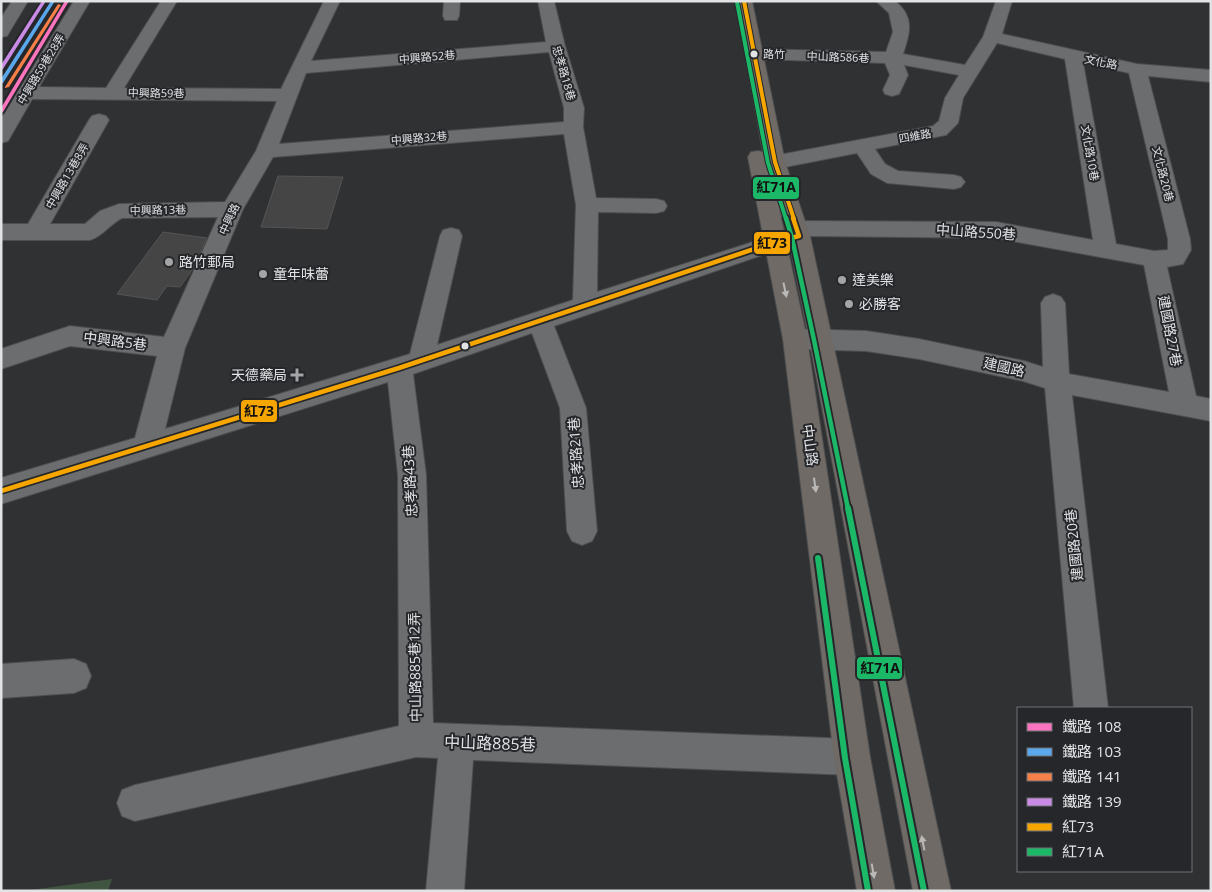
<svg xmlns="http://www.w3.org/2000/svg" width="1212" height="892" viewBox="0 0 1212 892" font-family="'Open Sans','Noto Sans TC',sans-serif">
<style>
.green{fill:#405541}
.building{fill:#454545;stroke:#545455}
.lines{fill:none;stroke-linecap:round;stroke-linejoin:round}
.minor-casing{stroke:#4d4e4f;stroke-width:2}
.major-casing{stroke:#4d4e4f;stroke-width:2}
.minor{fill:#6c6d6e;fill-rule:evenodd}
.major{fill:#6f6a65;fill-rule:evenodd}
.bus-1-far1-casing{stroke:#25272a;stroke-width:6}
.bus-1-casing{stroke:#25272a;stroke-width:8}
.bus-2-far2-casing{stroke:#25272a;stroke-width:6}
.bus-2-far1-casing{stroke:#25272a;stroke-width:8}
.bus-2-casing{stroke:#25272a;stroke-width:10}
.bus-1-far1{stroke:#f7a600;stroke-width:4}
.bus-1{stroke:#f7a600;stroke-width:4.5}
.bus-2-far2{stroke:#1ab867;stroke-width:4}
.bus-2-far1{stroke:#1ab867;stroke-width:4.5}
.bus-2{stroke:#1ab867;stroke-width:6}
.rail-1-casing{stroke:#25272a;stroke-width:4}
.rail-2-casing{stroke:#25272a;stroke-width:4}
.rail-3-casing{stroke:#25272a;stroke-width:4}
.rail-4-casing{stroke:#25272a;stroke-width:4}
.rail-1{fill:#fc73be;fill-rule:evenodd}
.rail-2{fill:#5aa8eb;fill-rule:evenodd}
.rail-3{fill:#f78048;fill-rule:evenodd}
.rail-4{fill:#ca8be6;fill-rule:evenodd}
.oneway{fill:#bab9b8}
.bus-dot{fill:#e2e3e5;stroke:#25272a;stroke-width:2}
.poi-dot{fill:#a4a5a7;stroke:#25272a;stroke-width:2}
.labels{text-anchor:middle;stroke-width:4;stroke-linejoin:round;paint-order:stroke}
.far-bus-label{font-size:11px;fill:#e2e3e5;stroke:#25272a;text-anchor:start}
.far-street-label{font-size:11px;fill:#e2e3e5;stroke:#25272a}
.street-label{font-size:14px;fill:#e2e3e5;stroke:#25272a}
.poi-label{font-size:14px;fill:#e2e3e5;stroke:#25272a;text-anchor:start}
.near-street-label{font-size:16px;fill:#e2e3e5;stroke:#25272a}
.line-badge{stroke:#25272a;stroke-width:2}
.pale-badge-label{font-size:14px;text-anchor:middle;font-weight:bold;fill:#111}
</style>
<rect width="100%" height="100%" fill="#303133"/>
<!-- green -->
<polygon class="green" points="112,879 108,891 23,891"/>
<!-- building -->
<g class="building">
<polygon points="278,176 343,177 327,229 261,227"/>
<polygon points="163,232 207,238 192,270 180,287 167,286 157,300 117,294"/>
</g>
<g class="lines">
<defs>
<g id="minor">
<polygon points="12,1 28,1 7,36 1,37 1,18"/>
<path d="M 74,1 L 90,1 L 39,87 L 106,88 L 161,1 L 177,1 L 124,88 L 281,89 L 324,1 L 340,1 L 311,61 L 546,42 L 538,1 L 554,1 L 565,46 L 584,108 L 583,127 L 596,198 L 656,199 L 664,201 L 667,206 L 664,211 L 656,213 L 598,212 L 597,292 L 787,231 L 786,229 L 789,224 L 797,221 L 996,222 L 1093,240 L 1065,59 L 997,43 L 963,98 L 958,123 L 946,135 L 875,149 L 885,164 L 898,171 L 954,175 L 961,177 L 965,182 L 961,187 L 954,189 L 887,183 L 871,174 L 857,153 L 775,169 L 768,167 L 765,162 L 768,157 L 933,126 L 939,121 L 945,98 L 959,75 L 904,65 L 908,75 L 899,94 L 892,96 L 885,94 L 883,90 L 890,75 L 885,63 L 754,59 L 748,58 L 745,54 L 748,50 L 754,49 L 886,52 L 893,32 L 889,13 L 876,1 L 895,1 C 915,17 910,33 903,54 L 965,65 L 983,37 L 996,1 L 1012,1 L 1002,34 L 1137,64 L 1211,70 L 1211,82 L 1148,76 L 1190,239 L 1191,250 L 1183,264 L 1167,267 L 1196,396 L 1211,399 L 1211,421 L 1072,395 L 1108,708 L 1074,708 L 1045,388 L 1023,381 L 919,359 L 866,351 L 795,349 L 786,346 L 783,339 L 786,332 L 795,329 L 866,331 L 919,339 L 1024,361 L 1043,367 L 1041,303 L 1045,297 L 1053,294 L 1061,297 L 1065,303 L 1069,374 L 1169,392 L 1144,265 L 996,238 L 810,236 L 807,242 L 780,249 L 554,326 L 586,408 L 597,531 L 592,541 L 582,545 L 572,541 L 567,531 L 560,408 L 532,333 L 413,374 L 426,475 L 433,723 L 852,739 L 864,745 L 870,757 L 864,769 L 852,775 L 473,760 L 464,891 L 426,891 L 438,758 L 416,757 L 135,821 L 122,816 L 117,803 L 122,790 L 135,785 L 399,726 L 398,475 L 388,382 L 1,504 L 1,478 L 135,438 L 157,356 L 70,346 L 1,369 L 1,349 L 70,326 L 164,337 L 218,217 L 122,218 C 110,224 103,236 90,240 L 1,240 L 1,224 L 28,224 L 89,120 L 92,116 L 99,114 L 106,116 L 109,120 L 50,224 L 85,224 L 100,211 L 119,204 L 225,202 L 256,151 L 277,101 L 32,99 L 8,141 L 1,143 L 1,119 ZM 549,52 L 564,108 L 564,122 L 279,144 L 306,73 ZM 1083,63 L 1129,73 L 1168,239 L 1168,250 L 1154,251 L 1116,244 ZM 564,134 L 576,205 L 573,300 L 437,345 L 462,236 L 459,230 L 451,228 L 443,230 L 440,236 L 410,354 L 165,429 L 185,348 L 243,209 L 273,157 Z"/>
<polygon points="444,1 460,1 459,16 457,20 445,20 443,16"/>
<polygon points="74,659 86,664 91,676 86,688 74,693 1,698 1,664"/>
</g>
<polygon id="major" points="736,1 752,1 785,162 810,236 951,891 913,891 809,338 788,236 779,209 807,339 870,757 895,891 857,891 834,757 783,339 748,157 751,152 758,151 763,152"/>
</defs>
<!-- minor casing -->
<use href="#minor" class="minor-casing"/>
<!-- major casing -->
<use href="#major" class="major-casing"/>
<!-- minor -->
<use href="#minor" class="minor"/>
<!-- major -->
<use href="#major" class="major"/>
<defs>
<polyline id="bus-1-far1" points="744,1 775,162 794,219"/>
<polyline id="bus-1" points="1,491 399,368 775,242 799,236 793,218"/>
<polyline id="bus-2-far2" points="737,2 768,163 786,219"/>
<polyline id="bus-2-far1" points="786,218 792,238 814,340 848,509"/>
<g id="bus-2">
<polyline points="848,508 924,891"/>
<polyline points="818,558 845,758 868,891"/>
</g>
</defs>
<!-- bus-1-far1 casing -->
<use href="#bus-1-far1" class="bus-1-far1-casing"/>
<!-- bus-1 casing -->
<use href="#bus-1" class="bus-1-casing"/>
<!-- bus-2-far2 casing -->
<use href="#bus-2-far2" class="bus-2-far2-casing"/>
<!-- bus-2-far1 casing -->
<use href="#bus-2-far1" class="bus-2-far1-casing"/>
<!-- bus-2 casing -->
<use href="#bus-2" class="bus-2-casing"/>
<!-- bus-1-far1 -->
<use href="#bus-1-far1" class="bus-1-far1"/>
<!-- bus-1 -->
<use href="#bus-1" class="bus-1"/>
<!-- bus-2-far2 -->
<use href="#bus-2-far2" class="bus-2-far2"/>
<!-- bus-2-far1 -->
<use href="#bus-2-far1" class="bus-2-far1"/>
<!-- bus-2 -->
<use href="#bus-2" class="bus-2"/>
<defs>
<polygon id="rail-1" points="65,1 69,1 3,112 1,113 1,108"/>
<polygon id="rail-2" points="51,1 55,1 3,83 1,84 1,79"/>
<polygon id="rail-3" points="58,4 61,5 9,87 5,88 5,87"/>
<polygon id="rail-4" points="42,1 46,1 3,69 1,70 1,65"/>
</defs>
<!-- rail-1 casing -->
<use href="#rail-1" class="rail-1-casing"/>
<!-- rail-2 casing -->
<use href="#rail-2" class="rail-2-casing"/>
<!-- rail-3 casing -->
<use href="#rail-3" class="rail-3-casing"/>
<!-- rail-4 casing -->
<use href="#rail-4" class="rail-4-casing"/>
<!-- rail-1 -->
<use href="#rail-1" class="rail-1"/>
<!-- rail-2 -->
<use href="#rail-2" class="rail-2"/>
<!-- rail-3 -->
<use href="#rail-3" class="rail-3"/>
<!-- rail-4 -->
<use href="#rail-4" class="rail-4"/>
</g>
<!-- one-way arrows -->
<defs><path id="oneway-solid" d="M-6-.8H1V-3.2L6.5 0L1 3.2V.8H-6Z" transform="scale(1.25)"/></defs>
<g class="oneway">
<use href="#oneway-solid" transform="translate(785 290) rotate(78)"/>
<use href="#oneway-solid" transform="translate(815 485) rotate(82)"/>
<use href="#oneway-solid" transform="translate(923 843) rotate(-101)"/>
<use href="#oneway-solid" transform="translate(873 871) rotate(80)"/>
</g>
<!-- markers -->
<g class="bus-dot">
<circle cx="754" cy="54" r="4.5"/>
<circle cx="465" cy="346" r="4.5"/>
</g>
<g class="poi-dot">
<circle cx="169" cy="262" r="5"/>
<circle cx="263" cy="274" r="5"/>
<circle cx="842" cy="280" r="5"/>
<circle cx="849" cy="304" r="5"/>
<path d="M294.5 367.5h5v5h5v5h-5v5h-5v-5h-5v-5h5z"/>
</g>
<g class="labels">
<!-- far-bus labels -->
<g class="far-bus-label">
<text x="763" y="58">路竹</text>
</g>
<!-- far-street labels -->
<g class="far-street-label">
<text transform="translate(427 57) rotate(-5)" y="4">中興路52巷</text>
<text transform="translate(838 57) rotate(2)" y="4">中山路586巷</text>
<text transform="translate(1101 62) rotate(11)" y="4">文化路</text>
<text transform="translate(41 69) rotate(-59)" y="4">中興路59巷28弄</text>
<text transform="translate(564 73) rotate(74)" y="4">忠孝路18巷</text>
<text transform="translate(156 93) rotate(1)" y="4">中興路59巷</text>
<text transform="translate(915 136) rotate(-10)" y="4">四維路</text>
<text transform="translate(419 138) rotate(-5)" y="4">中興路32巷</text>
<text transform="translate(1090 153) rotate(80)" y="4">文化路10巷</text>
<text transform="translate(1163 174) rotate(76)" y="4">文化路20巷</text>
<text transform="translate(67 176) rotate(-60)" y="4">中興路13巷8弄</text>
<text transform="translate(158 210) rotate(-1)" y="4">中興路13巷</text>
<text transform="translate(229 219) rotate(-65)" y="4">中興路</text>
</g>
<!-- street labels -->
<g class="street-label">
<text transform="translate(976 232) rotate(4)" y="5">中山路550巷</text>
<text transform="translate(1170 331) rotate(79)" y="5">建國路27巷</text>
<text transform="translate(115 341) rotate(7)" y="5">中興路5巷</text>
<text transform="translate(1004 367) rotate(13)" y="5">建國路</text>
<text transform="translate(810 445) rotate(82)" y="5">中山路</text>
<text transform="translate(576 453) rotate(-94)" y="5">忠孝路21巷</text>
<text transform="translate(410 481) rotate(-93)" y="5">忠孝路43巷</text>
<text transform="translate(1074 545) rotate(-96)" y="5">建國路20巷</text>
<text transform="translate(415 667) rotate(-91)" y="5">中山路885巷12弄</text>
</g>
<!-- poi labels -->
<g class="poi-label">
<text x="179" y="267">路竹郵局</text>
<text x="273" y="279">童年味蕾</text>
<text x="852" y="285">達美樂</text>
<text x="859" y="309">必勝客</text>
<text x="287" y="380" text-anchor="end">天德藥局</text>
</g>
<!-- near-street labels -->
<g class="near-street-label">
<text transform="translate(490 743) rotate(2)" y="6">中山路885巷</text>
</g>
</g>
<g class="line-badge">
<rect x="752" y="176" width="48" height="24" rx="5" fill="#1ab867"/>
<rect x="753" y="231" width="38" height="24" rx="5" fill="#f7a600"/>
<rect x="240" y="399" width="38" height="24" rx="5" fill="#f7a600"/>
<rect x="856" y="656" width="47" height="24" rx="5" fill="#1ab867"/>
</g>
<g class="pale-badge-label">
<text x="776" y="192">紅71A</text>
<text x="772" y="248">紅73</text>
<text x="259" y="416">紅73</text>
<text x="880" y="673">紅71A</text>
</g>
<!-- border -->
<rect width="1212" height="892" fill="none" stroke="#e2e3e5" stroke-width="5"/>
<!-- legend -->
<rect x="1017" y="707" width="175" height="165" fill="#25272a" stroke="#717275"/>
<rect x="1027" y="723" width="25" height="8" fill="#fc73be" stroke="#717275"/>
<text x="1062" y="732" font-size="15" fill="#e2e3e5">鐵路 108</text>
<rect x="1027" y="748" width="25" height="8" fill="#5aa8eb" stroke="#717275"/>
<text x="1062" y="757" font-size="15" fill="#e2e3e5">鐵路 103</text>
<rect x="1027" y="773" width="25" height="8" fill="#f78048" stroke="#717275"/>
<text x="1062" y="782" font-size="15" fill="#e2e3e5">鐵路 141</text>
<rect x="1027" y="798" width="25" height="8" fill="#ca8be6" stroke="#717275"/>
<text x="1062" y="807" font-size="15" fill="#e2e3e5">鐵路 139</text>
<rect x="1027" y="823" width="25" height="8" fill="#f7a600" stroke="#717275"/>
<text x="1062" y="832" font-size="15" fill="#e2e3e5">紅73</text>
<rect x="1027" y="848" width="25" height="8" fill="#1ab867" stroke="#717275"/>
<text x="1062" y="857" font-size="15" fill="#e2e3e5">紅71A</text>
</svg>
